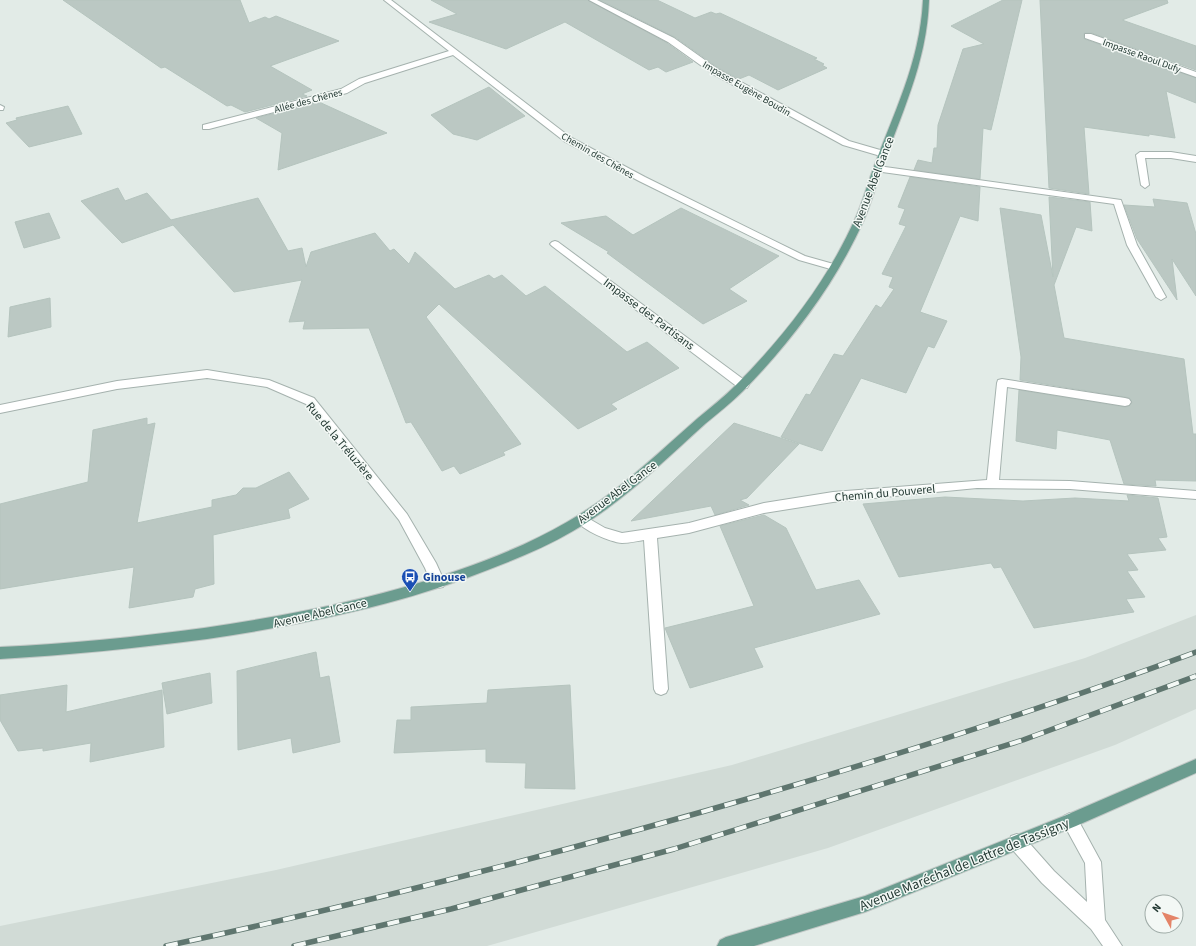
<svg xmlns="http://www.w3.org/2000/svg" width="1196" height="946" viewBox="0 0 1196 946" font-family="'Source Sans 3',sans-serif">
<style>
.built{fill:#d1dbd6}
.building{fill:#bbc8c3;stroke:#b5c4be}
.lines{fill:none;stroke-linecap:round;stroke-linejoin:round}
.minor-casing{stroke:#a5b2ae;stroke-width:2}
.major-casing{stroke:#c2c8c6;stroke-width:2}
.minor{fill:#fff;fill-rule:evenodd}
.major{fill:#6b9c8f;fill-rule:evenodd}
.rail-casing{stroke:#5f766f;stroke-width:5.5}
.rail{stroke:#f3f8f5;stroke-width:4;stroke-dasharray:12;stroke-linecap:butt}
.labels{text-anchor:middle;stroke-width:3;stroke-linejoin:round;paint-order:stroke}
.far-street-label{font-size:10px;fill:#243a34;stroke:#f3f8f5}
.street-label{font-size:12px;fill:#243a34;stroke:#f3f8f5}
.transit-label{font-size:12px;font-weight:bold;fill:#164399;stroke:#f3f8f5;text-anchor:start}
.near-street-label{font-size:14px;fill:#243a34;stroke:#f3f8f5}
</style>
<rect width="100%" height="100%" fill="#e2ebe7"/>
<!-- built -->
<polygon class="built" points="1196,615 1196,709 1115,745 828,848 487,946 0,946 0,926 276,870 732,765 1085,658"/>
<!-- building -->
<g class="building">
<polygon points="63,0 240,0 249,23 265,17 269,19 276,16 339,41 270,66 312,90 302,94 307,96 245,112 231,105 227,106 165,67 161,68"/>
<polygon points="431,0 588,0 667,43 693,62 666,72 658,67 649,70 565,22 506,49 429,22 457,14"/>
<polygon points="600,0 657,0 695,18 711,12 716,14 720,13 817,58 814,59 824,64 822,65 827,68 778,90 749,75 739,79 720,69 675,37"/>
<polygon points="1003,0 1022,0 991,130 983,128 980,179 914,170 918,160 932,163 934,148 937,148 938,125 963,49 984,44 951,26"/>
<polygon points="1040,0 1167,0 1168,3 1122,20 1196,46 1196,70 1092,33 1084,33 1084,39 1196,78 1196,103 1166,91 1175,138 1149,134 1149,136 1084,127 1089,194 1049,188"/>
<polygon points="489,87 525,116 477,140 453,134 431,115"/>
<polygon points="319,102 387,133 278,170 282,133 256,118"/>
<polygon points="68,106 82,134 29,147 6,123 17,120 16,118"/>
<polygon points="910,177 980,187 978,221 960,216 920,312 947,321 934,348 928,346 906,393 861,378 822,451 781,437 806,394 810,395 834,354 843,356 876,305 881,308 894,289 889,287 893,277 882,274 906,226 899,224 905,209 898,207"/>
<polygon points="118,188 125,201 147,193 171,220 258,198 288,251 302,248 306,267 311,252 375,233 390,251 394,249 409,264 415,252 455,289 489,275 494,279 502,275 526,296 545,286 627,352 647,342 679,368 611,404 617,409 578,429 439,304 426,317 521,444 503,452 505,455 460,474 454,466 442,471 411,422 406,423 369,328 303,329 305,321 289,322 302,280 234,292 173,225 122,243 81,201"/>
<polygon points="1049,197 1090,202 1092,231 1076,227 1054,285 1064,338 1184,359 1193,434 1196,434 1196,481 1155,480 1156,486 1124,484 1110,440 1057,430 1056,449 1016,441 1019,390 1125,407 1129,406 1132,403 1130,398 1125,397 1020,380 1021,357 1000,208 1041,215 1053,277"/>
<polygon points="1153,199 1187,203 1196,234 1196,296 1172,259 1177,300 1137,239 1124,205 1155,207"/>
<polygon points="681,208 779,256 729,289 747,301 703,324 607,253 609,252 561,223 606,216 633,235"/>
<polygon points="49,213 60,238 24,248 15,222"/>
<polygon points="50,298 51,327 8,337 10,307"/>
<polygon points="147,418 147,425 155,423 137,523 212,507 212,500 236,495 243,488 256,488 289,472 309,499 288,509 290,518 213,535 214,584 195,589 193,597 129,608 134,567 0,589 0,504 88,482 93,430"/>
<polygon points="734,423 799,444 747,498 740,500 749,505 715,515 711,506 631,521"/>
<polygon points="1127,495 1158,498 1167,537 1158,538 1166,550 1127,554 1138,570 1127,571 1145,597 1126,599 1134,612 1034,628 1001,567 994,568 991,563 899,577 863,504 945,497 1023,501 1075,498 1129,501"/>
<polygon points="764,515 786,528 816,590 859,580 880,614 754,648 763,667 690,688 665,628 754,606 720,526"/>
<polygon points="316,652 320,678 329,676 340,742 293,753 291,738 238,750 237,671"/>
<polygon points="210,673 212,703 167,714 162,683"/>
<polygon points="67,685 66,712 162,690 164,747 90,762 91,743 43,751 43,748 18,751 0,720 0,695"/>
<polygon points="570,685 575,789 525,788 526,763 486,762 486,749 394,753 397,720 411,720 411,707 487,703 488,690"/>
</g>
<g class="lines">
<defs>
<g id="minor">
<polygon points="384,0 391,0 570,137 645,177 805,256 837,265 839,267 834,270 799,260 639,181 564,141 453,55 365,83 347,93 209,129 203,129 203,125 341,89 359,79 449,51"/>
<polygon points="589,0 597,0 674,38 719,70 849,141 887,152 888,154 884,157 843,145 713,74 668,42"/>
<polygon points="1085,34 1091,34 1196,72 1196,77 1085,38"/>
<polygon points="0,105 4,107 3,110 0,110"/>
<polygon points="1140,152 1171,152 1196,156 1196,162 1171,158 1145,158 1149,185 1145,188 1141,185 1136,155"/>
<polygon points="878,166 1121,200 1137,245 1166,297 1161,300 1156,297 1127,245 1114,204 875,171 874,169 875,167"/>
<polygon points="555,241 558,242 747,382 749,385 747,388 739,388 552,246 550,244 552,242"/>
<polygon points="207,370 269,380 314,398 407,514 436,563 445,583 443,587 438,588 433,587 425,568 399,520 306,404 267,387 207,378 117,389 0,413 0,405 117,381"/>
<path d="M 1002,379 L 1125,398 L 1129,399 L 1131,402 L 1129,405 L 1125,406 L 1007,387 L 999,480 L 1070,481 L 1196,491 L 1196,499 L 1070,489 L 977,488 L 833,502 L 764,513 L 689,533 L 657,538 L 668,689 L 666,693 L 661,695 L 656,693 L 654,689 L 644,540 C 637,541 629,543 622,543 C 610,542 582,530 576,520 L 578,517 L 582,515 L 586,517 L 605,528 L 622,533 L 689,523 L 764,503 L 833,492 L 987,480 L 997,383 L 998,380 Z"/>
<polygon points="1070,813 1076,816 1101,862 1105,920 1122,946 1103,946 1091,929 1042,883 1011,848 1009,842 1011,836 1017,834 1023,836 1054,871 1087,902 1085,863 1062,821 1064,816"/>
</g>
<g id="major">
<path d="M 923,0 L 929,0 C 927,64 900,115 880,175 C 874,191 870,207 863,222 C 835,284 791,342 743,391 C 731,403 718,413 705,424 C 663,462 623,502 573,531 C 539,551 501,565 464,579 C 381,609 294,626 207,639 C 138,648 69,655 0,659 L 0,647 C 68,644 137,637 204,628 C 291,615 376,599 459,570 C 496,557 533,542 567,522 C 616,494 656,455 698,418 C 711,407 724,397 736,385 C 783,338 828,280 855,219 C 862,204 866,188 872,172 C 893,114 920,63 923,0 Z"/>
<polygon points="1196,759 1196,773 1076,826 865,912 754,946 717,946 720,940 726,937 865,896 1064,816"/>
</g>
</defs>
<!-- minor casing -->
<use href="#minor" class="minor-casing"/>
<!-- major casing -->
<use href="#major" class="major-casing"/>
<!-- minor -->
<use href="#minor" class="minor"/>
<!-- major -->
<use href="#major" class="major"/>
<defs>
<g id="rail">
<path d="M 166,946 C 366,903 564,852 761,795 C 908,752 1053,705 1196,652"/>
<polyline points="294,946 451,909 674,849 1023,740 1196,676"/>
</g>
</defs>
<!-- rail casing -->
<use href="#rail" class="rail-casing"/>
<!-- rail -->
<use href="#rail" class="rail"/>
</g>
<!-- icons -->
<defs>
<symbol id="bus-pin" viewBox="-11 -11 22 30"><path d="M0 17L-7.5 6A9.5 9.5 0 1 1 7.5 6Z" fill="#1a4fb4" stroke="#f3f8f5"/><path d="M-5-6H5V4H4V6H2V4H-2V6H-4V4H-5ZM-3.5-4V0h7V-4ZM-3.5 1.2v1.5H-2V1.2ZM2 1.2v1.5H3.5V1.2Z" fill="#fff"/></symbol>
</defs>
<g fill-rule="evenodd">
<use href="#bus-pin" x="400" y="567" width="20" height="27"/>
</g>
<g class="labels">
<!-- far-street labels -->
<g class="far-street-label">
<text transform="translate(1142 55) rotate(20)" y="4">Impasse Raoul Dufy</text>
<text transform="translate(747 88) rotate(30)" y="4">Impasse Eugène Boudin</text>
<text transform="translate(308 100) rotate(-15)" y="4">Allée des Chênes</text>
<text transform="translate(598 155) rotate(30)" y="4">Chemin des Chênes</text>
</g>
<!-- street labels -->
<g class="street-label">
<text transform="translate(873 182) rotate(-69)" y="4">Avenue Abel Gance</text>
<text transform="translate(649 314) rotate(37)" y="4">Impasse des Partisans</text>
<text transform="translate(340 441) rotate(50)" y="4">Rue de la Tréluzière</text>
<text transform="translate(617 492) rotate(-37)" y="4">Avenue Abel Gance</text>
<text transform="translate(885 493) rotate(-5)" y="4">Chemin du Pouverel</text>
<text transform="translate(320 613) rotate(-13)" y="4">Avenue Abel Gance</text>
</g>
<!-- transit labels -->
<g class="transit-label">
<text x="423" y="581">Ginouse</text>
</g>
<!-- near-street labels -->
<g class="near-street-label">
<text transform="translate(964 864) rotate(-22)" y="5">Avenue Maréchal de Lattre de Tassigny</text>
</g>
</g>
<!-- north arrow -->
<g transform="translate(1164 914) rotate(310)"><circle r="19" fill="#f3f8f5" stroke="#a0aca8"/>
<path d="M0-3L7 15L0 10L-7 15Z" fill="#e48468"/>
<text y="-6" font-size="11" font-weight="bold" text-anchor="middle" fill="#243a34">N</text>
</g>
</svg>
